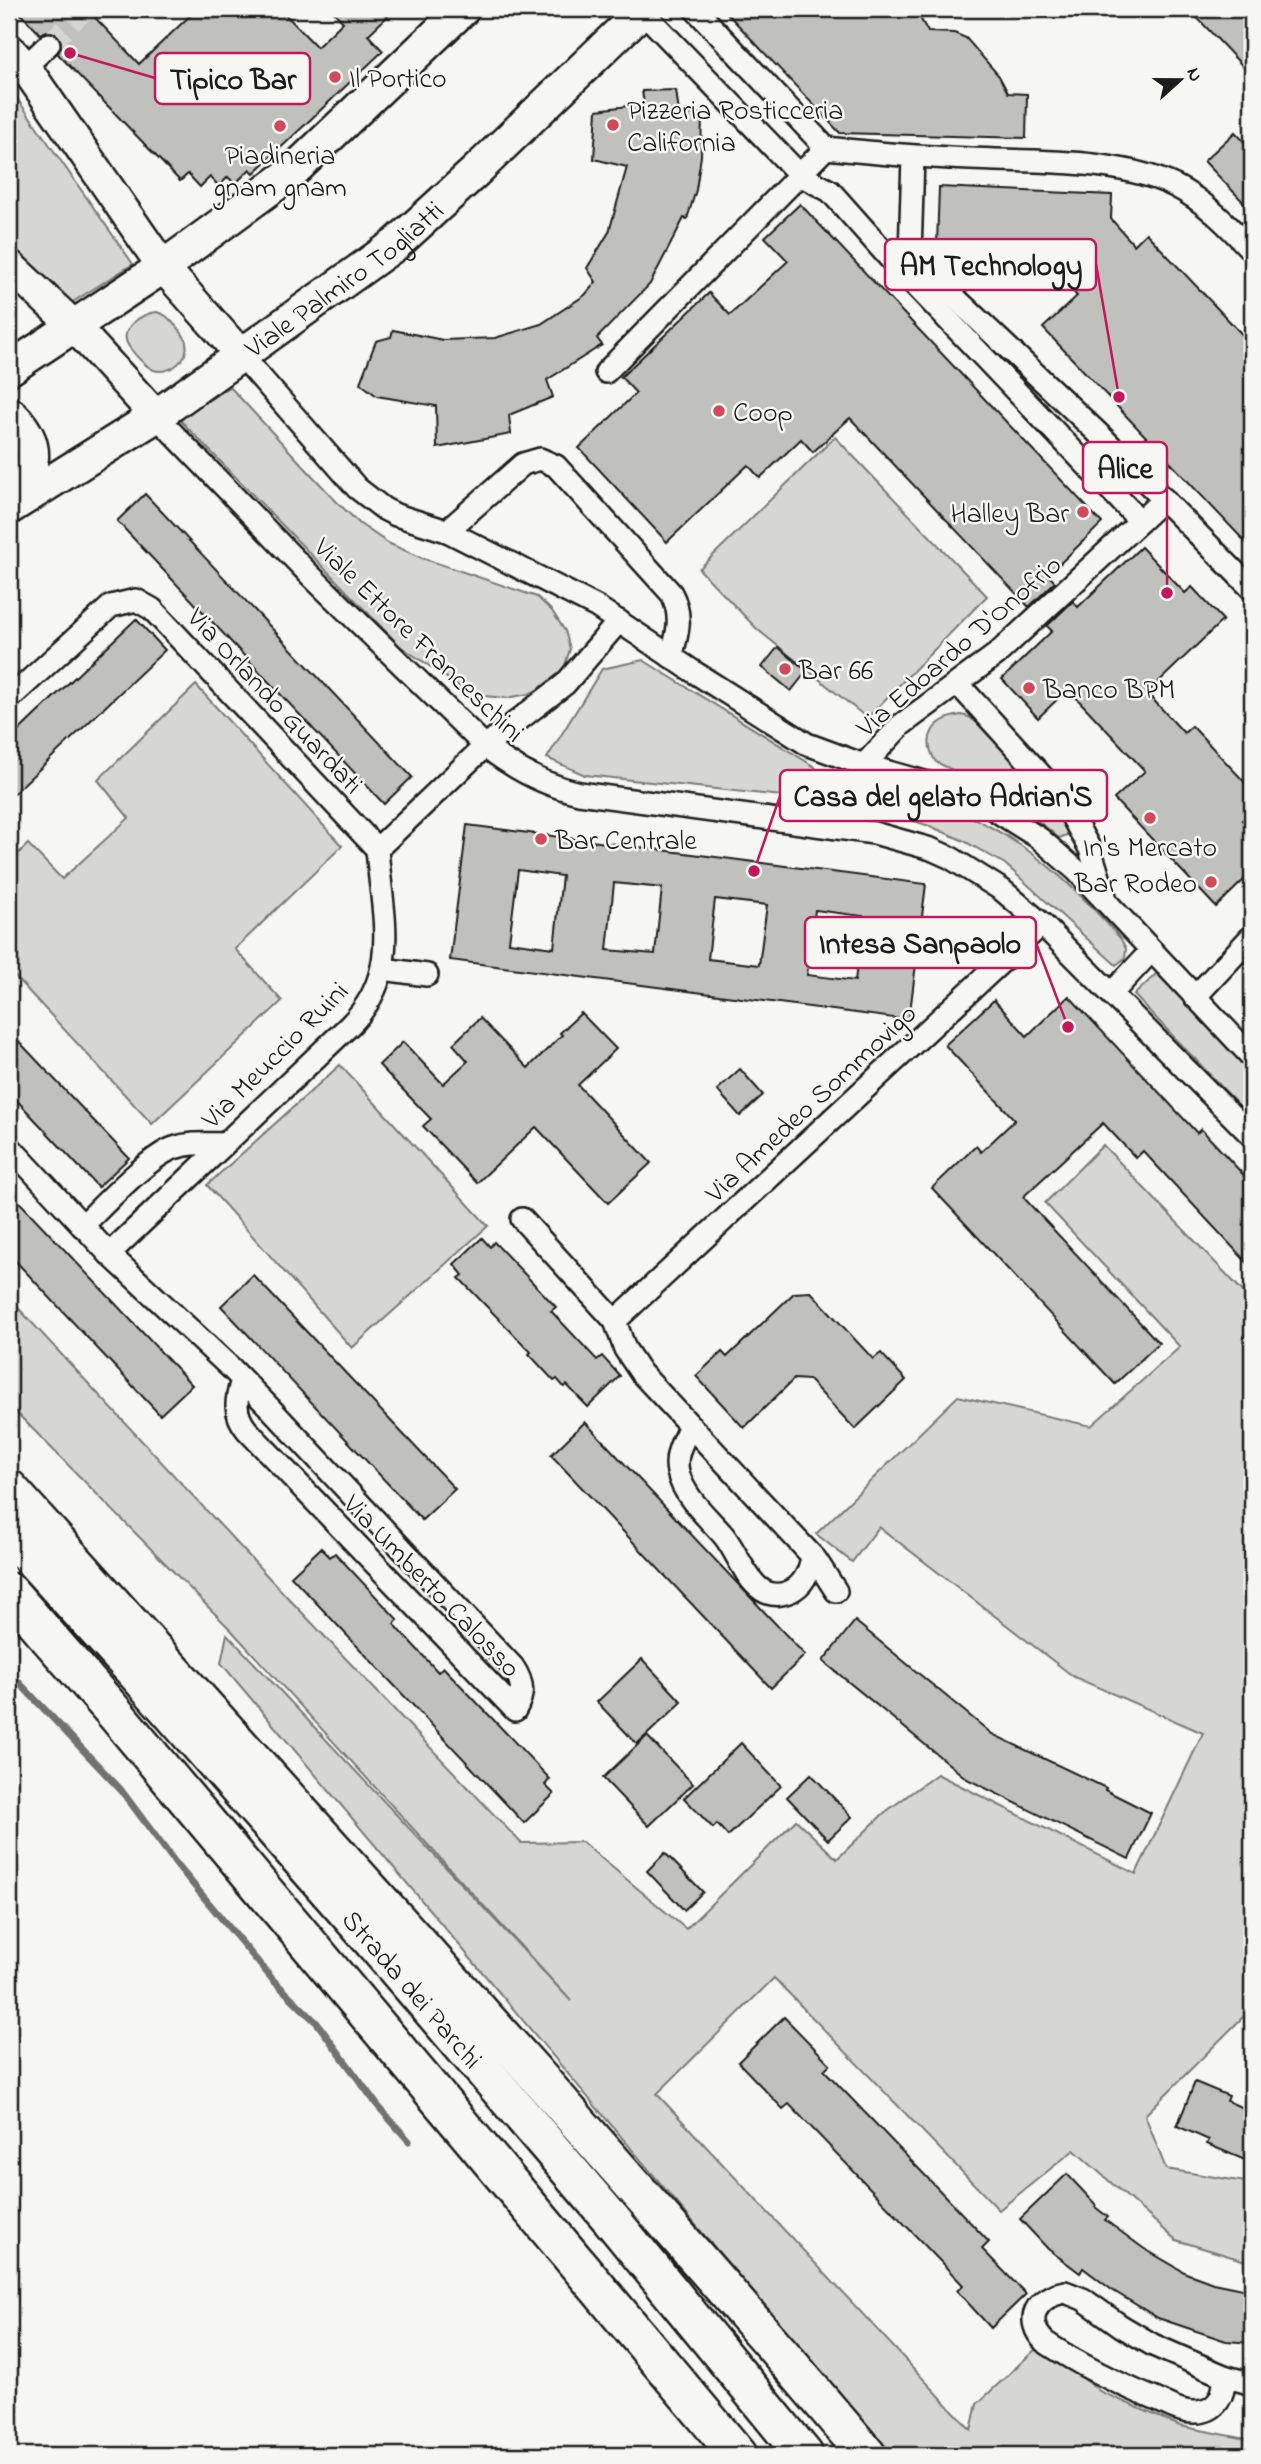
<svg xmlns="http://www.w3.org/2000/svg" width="1261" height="2464" viewBox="0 0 1261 2464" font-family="'Indie Flower',sans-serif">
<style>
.green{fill:#d6d6d2;stroke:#797977;stroke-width:2}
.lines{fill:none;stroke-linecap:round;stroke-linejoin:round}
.stream{stroke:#727271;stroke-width:7}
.building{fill:#c0c0bd;stroke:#1c1c1c;stroke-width:2;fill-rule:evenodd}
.street-tunnel{stroke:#d5d5d2;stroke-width:21;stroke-dasharray:21 10;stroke-linecap:butt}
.street-casing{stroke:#1c1c1c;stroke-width:26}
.secondary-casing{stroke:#1c1c1c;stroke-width:35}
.primary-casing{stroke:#1c1c1c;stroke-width:37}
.highway-casing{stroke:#1c1c1c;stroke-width:42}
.street{stroke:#f6f6f2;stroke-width:21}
.secondary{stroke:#f6f6f2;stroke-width:30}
.primary{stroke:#f6f6f2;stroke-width:32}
.highway{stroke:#f6f6f2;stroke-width:37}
.poi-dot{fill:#d1495b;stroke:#f6f6f2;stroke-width:2.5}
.labels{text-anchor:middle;stroke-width:5;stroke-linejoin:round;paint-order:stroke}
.poi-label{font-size:28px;fill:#1c1c1c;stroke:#f6f6f2;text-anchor:start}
.street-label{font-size:28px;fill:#1c1c1c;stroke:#f6f6f2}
.leader{fill:none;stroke:#c2185b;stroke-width:2.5}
.callout-dot{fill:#c2185b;stroke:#f6f6f2;stroke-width:2.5}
.callout{fill:#f6f6f2;stroke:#c2185b;stroke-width:2.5}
.callout-label{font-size:30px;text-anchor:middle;font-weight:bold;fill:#1c1c1c}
</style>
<rect width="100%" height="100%" fill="#f6f6f2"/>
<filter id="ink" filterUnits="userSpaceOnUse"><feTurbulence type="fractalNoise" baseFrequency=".0143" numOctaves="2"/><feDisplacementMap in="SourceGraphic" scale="14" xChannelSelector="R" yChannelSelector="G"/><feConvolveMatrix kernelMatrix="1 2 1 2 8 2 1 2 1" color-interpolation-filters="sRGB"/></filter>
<g filter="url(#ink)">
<!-- green -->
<g class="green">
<polygon points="9,87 133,264 71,303 9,244"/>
<path d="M 157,312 C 165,314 169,318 174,324 C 179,329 185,335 186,342 C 190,359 170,375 154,370 C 146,367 135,355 130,348 C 116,330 141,313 157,312 Z"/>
<polygon points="230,387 336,501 360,524 388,543 422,558 537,597 552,611 565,631 570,649 564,668 550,683 529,694 506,698 484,696 459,686 400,646 179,419"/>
<polygon points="835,437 987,596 867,718 757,629 699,569"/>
<polygon points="643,660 815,767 819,775 820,784 814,794 801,798 585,775 547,758 602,669"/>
<polygon points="196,685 342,846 235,949 282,1001 152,1124 9,970 9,863 28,844 62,879 129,818 98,780"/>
<path d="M 961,715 L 969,717 L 977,723 L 1065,815 L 1070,825 L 1067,835 L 1059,838 L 1011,799 L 936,762 C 921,738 933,719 961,715 Z"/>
<path d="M 876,784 C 913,796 953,806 987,825 C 1040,853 1082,894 1121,939 L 1126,949 L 1125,958 L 1116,965 L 1005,864 L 962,840 L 932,827 L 867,805 L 866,790 Z"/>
<polygon points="1157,973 1252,1073 1252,1119 1134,995"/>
<polygon points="340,1065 488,1226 352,1348 207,1185"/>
<polygon points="1103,1145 1252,1301 1252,1494 1247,1499 1252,1505 1252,2008 1145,2115 1166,2169 1252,2183 1252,2263 1176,2240 1074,2150 999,2210 774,1978 657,2094 971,2430 977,2404 1040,2345 1101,2392 1180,2426 1252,2440 1252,2455 890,2455 221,1663 227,1634 571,2001 231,1630 9,1405 9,1298 273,1582 521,1843 582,1842 686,1929 796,1820 837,1859 884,1813 937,1774 1136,1874 1203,1733 1074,1677 879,1527 852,1562 816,1534 958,1396 1091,1426 1180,1347 1045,1203"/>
</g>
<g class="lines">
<!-- stream -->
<polyline class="stream" points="9,1672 121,1790 177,1865 273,1980 317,2023 378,2106 409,2141"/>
</g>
<!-- building -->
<g class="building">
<polygon points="16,9 87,9 139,64 197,9 280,9 317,47 343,22 331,9 395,9 368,35 383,51 254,173 250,169 235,184 228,177 219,186 210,177 200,187 188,174 180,181 58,54 62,42 58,34 47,31 40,34"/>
<polygon points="723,9 907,9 918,14 928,32 954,33 966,38 999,76 1008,93 1027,94 1026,138 840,133"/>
<polygon points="1189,9 1246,9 1252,15 1252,76"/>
<polygon points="676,90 679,113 702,114 701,156 696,190 687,219 684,218 650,284 597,338 602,345 547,380 553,397 509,415 511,434 437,448 436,406 377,396 360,383 376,341 391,337 393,330 443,340 495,338 541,324 585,295 596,282 587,268 609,232 627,167 594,159 597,110 644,104 642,91"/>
<polygon points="1235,132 1252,150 1252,211 1204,161"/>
<polygon points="939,187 1112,195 1111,219 1134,245 1146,233 1252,345 1252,549 1043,328 1077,296 1053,268 958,266 937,245"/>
<polygon points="800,204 1102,523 1048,575 1055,582 1029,607 850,418 813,452 801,439 760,478 748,465 667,542 579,448 636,393 621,377 709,293 730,315 788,261 765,237"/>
<polygon points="145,494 412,777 384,804 117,521"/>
<polygon points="1141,547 1185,593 1192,587 1223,620 1147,693 1184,733 1192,726 1252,790 1252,811 1242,820 1252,831 1252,872 1216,907 1114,799 1145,771 1068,689 1038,718 1002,679 1052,631 1047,626 1073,601 1078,607"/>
<polygon points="136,619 165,650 9,798 9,740"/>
<polygon points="778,647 807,671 791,691 762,667"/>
<path d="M 467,825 L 926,884 L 909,1020 L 450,960 ZM 518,870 L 562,876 L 554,948 L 509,942 ZM 614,883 L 662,888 L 655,954 L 607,950 ZM 715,899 L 767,905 L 759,965 L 708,959 ZM 815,910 L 863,916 L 855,981 L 807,975 Z"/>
<polygon points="1069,996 1197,1133 1201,1129 1252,1184 1252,1268 1143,1151 1136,1158 1103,1123 1023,1197 1159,1343 1115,1384 932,1188 976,1146 981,1152 1015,1120 945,1045 994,1000 1027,1036"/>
<polygon points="581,1013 616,1049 578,1085 651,1163 608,1203 536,1127 477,1183 423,1126 431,1119 379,1065 403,1042 443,1084 468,1061 453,1044 480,1018 528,1068 562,1035 560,1033"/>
<polygon points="9,1031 129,1158 98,1187 9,1092"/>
<polygon points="740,1069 763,1095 740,1116 717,1090"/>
<polygon points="9,1191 192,1385 160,1415 9,1254"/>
<polygon points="482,1238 490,1247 494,1242 556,1307 551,1311 597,1360 602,1356 620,1376 588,1407 567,1385 564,1387 557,1379 554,1381 529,1354 531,1352 459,1278 463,1275 454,1264"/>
<polygon points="253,1275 455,1489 422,1520 221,1306"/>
<polygon points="811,1292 873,1359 881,1353 906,1380 855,1429 809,1380 794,1379 744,1428 696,1376 722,1352 727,1357 794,1293"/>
<polygon points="585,1422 805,1655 771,1688 551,1455"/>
<polygon points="321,1548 330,1557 335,1553 398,1620 394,1624 438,1672 443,1667 550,1779 545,1785 554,1794 524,1823 291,1576"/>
<polygon points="855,1621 992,1734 1106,1788 1105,1790 1151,1813 1129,1859 967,1779 823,1661"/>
<polygon points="642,1659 682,1702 637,1744 597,1702"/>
<polygon points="647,1736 693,1784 649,1826 603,1778"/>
<polygon points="741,1743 781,1786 728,1836 717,1824 713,1828 684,1798"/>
<polygon points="811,1774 852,1817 828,1840 787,1797"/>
<polygon points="665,1853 703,1892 684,1910 647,1871"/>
<polygon points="784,2017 830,2064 824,2070 989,2242 982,2249 1026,2294 991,2328 957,2291 963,2285 789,2104 783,2109 738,2062"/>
<polygon points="1195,2082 1229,2096 1227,2101 1252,2112 1252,2163 1207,2144 1209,2140 1177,2126"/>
<polygon points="1067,2174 1096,2205 1095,2207 1108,2217 1105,2220 1143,2248 1186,2273 1213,2283 1252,2291 1252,2343 1226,2341 1158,2318 1112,2290 1083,2268 1080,2273 1048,2249 1020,2219"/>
</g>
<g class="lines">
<!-- street-tunnel -->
<polyline class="street-tunnel" points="49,44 85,9"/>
<defs>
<g id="street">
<path d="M 695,9 L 826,148 C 874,153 922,157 970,159 C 1033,162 1118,158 1175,186 C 1205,201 1230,227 1252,251"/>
<polyline points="642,11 800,175 830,191 894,263 910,255"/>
<polyline points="25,67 49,44"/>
<polyline points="913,157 910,255 1103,438 1252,589"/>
<polyline points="894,263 1140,521"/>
<polyline points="241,355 357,488 384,509 396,515 447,531 597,607 694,672 807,744 864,765 960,792 990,807 1039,838 1077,871 1252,1057"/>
<polyline points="606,372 826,148"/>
<path d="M 156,416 L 310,575 L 485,746 C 513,768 544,785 579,793 L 874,833 L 931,849 L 951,858 L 1002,890 L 1042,924 L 1252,1136"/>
<path d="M 447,531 L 523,464 L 540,459 L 556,466 L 671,593 C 683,615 678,634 671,657"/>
<polyline points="958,684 1061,797 1090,849 1105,896"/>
<polyline points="9,699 111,606 136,600 152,609 377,849"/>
<polyline points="830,825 864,765 901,725 997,654 1164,499"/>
<polyline points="383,969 427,975"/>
<polyline points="1112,993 1151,951"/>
<polyline points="1195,997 1252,936"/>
<path d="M 9,1146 L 109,1254 L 232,1369 L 270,1408 L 513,1667 C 524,1683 524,1695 515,1710 L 247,1430 C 233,1413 236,1399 242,1380"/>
<polyline points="522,1219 615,1321"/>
<path d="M 82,1226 C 103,1206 149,1156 174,1148 C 190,1142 208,1144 224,1144"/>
<path d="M 109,1254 L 349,1026 C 402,974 382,915 377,849 L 485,746 L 565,684 L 619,621"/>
<path d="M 690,1426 C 683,1441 674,1455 678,1472 C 684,1498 708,1517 724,1536 C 742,1558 753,1608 791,1591 C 805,1584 810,1570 812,1556"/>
<polyline points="836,1591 816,1560 641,1373 625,1349 615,1321 1042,924"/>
<path d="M 1065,2292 L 1083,2299 L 1121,2326 L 1153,2345 L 1224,2376 C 1225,2395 1217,2412 1195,2412 C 1181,2413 1167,2404 1155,2399 C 1116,2383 1080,2365 1045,2342 C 1023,2320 1036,2297 1065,2292 Z"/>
<polyline points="1224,2376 1252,2384"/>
</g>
<g id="secondary">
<polyline points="9,49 25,67 163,267 241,355"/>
<polyline points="9,265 74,326 156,416"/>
</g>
<g id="primary">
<polyline points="9,369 163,267 291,173 463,9"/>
<path d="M 9,413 C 17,419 22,426 27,435 C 40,461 26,479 9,500"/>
<path id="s1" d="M 9,508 L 156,416 L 396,244 L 476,171 L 644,9"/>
</g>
<g id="highway">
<polyline points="9,1489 532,2070 781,2354 867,2455"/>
<path id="s2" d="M 9,1533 L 138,1675 L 363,1930 L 611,2219 L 804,2455"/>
<polyline points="9,1592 113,1711 738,2455"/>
</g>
</defs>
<!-- street casing -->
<use href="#street" class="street-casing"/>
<!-- secondary casing -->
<use href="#secondary" class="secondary-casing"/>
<!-- primary casing -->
<use href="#primary" class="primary-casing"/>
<!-- highway casing -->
<use href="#highway" class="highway-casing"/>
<!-- street -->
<use href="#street" class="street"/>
<!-- secondary -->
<use href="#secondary" class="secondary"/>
<!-- primary -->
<use href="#primary" class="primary"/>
<!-- highway -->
<use href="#highway" class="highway"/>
</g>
</g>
<!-- markers -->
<g class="poi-dot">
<circle cx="335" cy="77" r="7"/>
<circle cx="613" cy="125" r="7"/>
<circle cx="280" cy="126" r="7"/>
<circle cx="719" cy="411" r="7"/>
<circle cx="1083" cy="512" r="7"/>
<circle cx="785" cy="669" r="7"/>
<circle cx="1029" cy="688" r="7"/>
<circle cx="1150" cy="818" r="7"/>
<circle cx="541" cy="839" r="7"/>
<circle cx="1211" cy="882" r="7"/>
</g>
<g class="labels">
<!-- poi labels -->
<g class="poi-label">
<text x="349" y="87">Il Portico</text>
<text x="627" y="119">Pizzeria Rosticceria<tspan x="627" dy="32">California</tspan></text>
<text x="280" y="164" text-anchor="middle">Piadineria<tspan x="280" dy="32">gnam gnam</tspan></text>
<text x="733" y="421">Coop</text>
<text x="1069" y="522" text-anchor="end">Halley Bar</text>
<text x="799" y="679">Bar 66</text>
<text x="1043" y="698">Banco BPM</text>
<text x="555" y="849">Bar Centrale</text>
<text x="1150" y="856" text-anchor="middle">In's Mercato</text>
<text x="1197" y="892" text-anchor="end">Bar Rodeo</text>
</g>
<!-- street labels -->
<g class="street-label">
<text dy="10" stroke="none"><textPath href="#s1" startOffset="406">Viale Palmiro Togliatti</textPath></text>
<text transform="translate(420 639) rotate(44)" y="10">Viale Ettore Franceschini</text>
<text transform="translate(958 645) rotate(-41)" y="10">Via Edoardo D'Onofrio</text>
<text transform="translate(276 700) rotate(47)" y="10">Via Orlando Guardati</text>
<text transform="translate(274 1054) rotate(-45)" y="10">Via Meuccio Ruini</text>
<text transform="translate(810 1102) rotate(-43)" y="10">Via Amedeo Sommovigo</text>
<text transform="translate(433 1585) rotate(46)" y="10">Via Umberto Calosso</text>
<text dy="10" stroke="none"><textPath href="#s2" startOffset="609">Strada dei Parchi</textPath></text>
</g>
</g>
<!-- callouts -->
<path class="leader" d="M70 53L155 78M1119 397L1096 264M1167 593L1167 467M754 871L780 796M1068 1027L1036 943"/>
<g class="callout-dot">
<circle cx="70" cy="53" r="7"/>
<circle cx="1119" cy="397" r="7"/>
<circle cx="1167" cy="593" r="7"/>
<circle cx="754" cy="871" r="7"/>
<circle cx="1068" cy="1027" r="7"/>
</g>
<g class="callout">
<rect x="155" y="53" width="155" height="51" rx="7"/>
<rect x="885" y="239" width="211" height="51" rx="7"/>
<rect x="1083" y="442" width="84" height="51" rx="7"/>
<rect x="780" y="770" width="327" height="51" rx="7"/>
<rect x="805" y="917" width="231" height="51" rx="7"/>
</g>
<g class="callout-label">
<text x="233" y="89">Tipico Bar</text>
<text x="991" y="275">AM Technology</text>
<text x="1125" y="478">Alice</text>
<text x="943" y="806">Casa del gelato Adrian'S</text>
<text x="920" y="953">Intesa Sanpaolo</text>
</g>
<!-- margin -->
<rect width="1261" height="2464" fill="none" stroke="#f6f6f2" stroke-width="35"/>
<rect x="18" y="18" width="1226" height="2429" fill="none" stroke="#1c1c1c" stroke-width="2.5" filter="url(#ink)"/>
<!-- north arrow -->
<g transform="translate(1180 80) rotate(69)" stroke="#f6f6f2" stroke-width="5" paint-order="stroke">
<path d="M0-5L12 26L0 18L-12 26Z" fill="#1c1c1c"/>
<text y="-10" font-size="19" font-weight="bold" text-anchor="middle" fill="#1c1c1c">N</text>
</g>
</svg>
